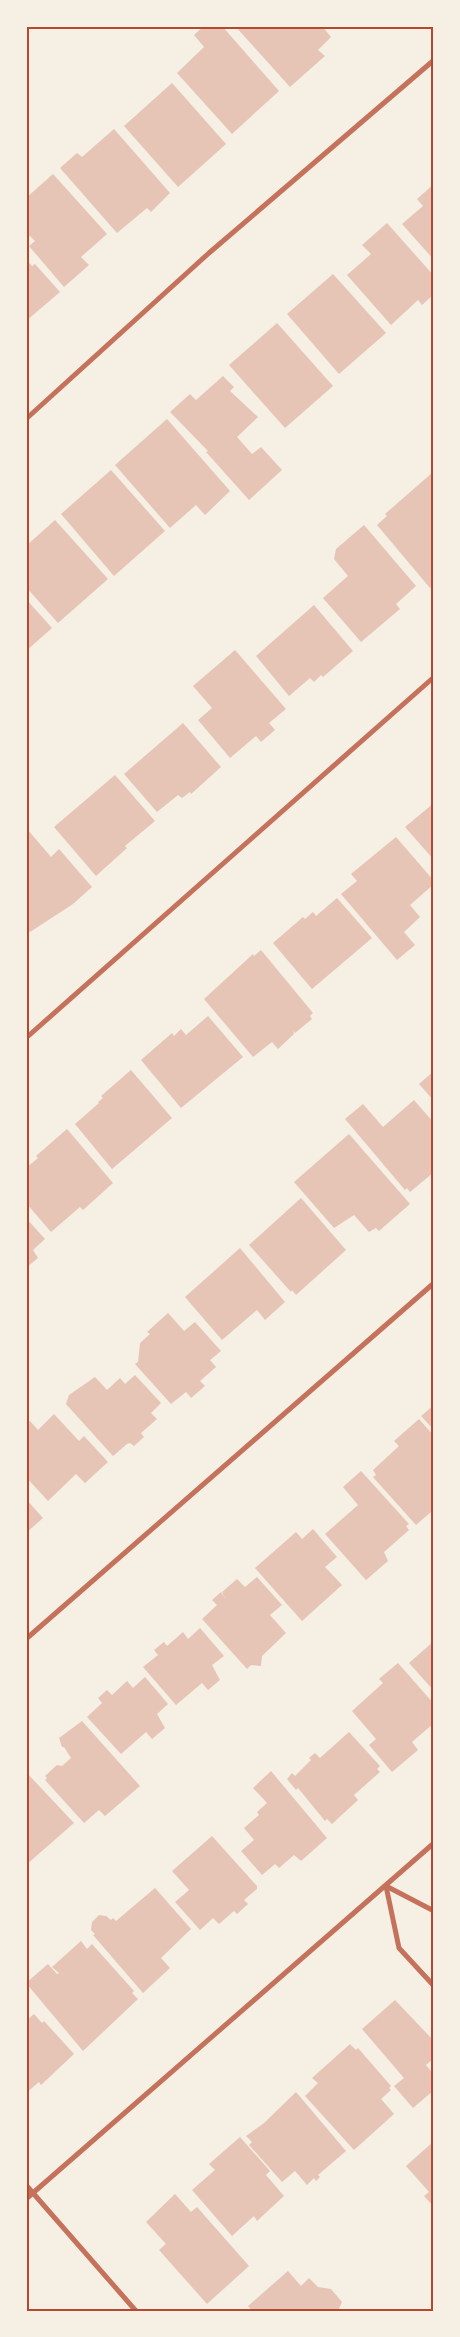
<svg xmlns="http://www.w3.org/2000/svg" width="460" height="2337" viewBox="0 0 460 2337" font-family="'Alegreya Sans',sans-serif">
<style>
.building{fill:#e6c5b7}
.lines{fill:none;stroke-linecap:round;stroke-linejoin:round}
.minor{stroke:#c5725c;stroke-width:5}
.neatline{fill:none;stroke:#b5482f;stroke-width:2}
</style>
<rect width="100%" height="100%" fill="#f6efe4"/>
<!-- building -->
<g class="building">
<polygon points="204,26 222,26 279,91 232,134 177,73 204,47 194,35"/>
<polygon points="235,26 322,26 331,37 318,50 325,56 290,87"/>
<polygon points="172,83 226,144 178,187 124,126"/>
<polygon points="114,129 170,193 151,212 147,208 117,233 60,168 77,153 82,157"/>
<polygon points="53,174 107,234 81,257 89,265 64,287 29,246 35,241 30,236 26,239 26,198"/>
<polygon points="434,184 434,260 402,224 423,206 417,199"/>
<polygon points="387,223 434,276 434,294 422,305 418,300 391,325 347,275 371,254 362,245"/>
<polygon points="26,259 32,266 35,264 60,292 26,321"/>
<polygon points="333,274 386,333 339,374 287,314"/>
<polygon points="277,323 333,386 285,428 229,365"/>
<polygon points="223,376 234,387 230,391 258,417 237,437 252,454 261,447 282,470 249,500 206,452 208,451 170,412 190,394 196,400"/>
<polygon points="167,419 230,491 205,515 196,505 170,528 115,465"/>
<polygon points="111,470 165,531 114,576 61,514"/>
<polygon points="432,473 434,585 430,588 377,525 387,516 385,514"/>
<polygon points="55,520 108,579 58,623 26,587 26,546"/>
<polygon points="364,525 416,586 396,604 400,609 361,642 323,598 348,576 334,559 336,549"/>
<polygon points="26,599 52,628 26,651"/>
<polygon points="314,605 353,651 323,677 321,675 314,682 310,678 289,696 256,656"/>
<polygon points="235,650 286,709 269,723 275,730 261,742 256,736 230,758 198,720 212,708 193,686"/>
<polygon points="183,723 221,767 191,794 190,792 182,798 178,795 157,812 124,774"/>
<polygon points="115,775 155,821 125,846 127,848 96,876 54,827"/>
<polygon points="434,803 434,860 405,827"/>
<polygon points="27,829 51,857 59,849 92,887 73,904 30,932 26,928"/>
<polygon points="396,837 434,881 434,884 410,905 420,917 404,932 415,945 397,960 341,894 357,881 351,874"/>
<polygon points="337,898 372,938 312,989 273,943 303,917 305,919 313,912 316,916"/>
<polygon points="261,950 313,1013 310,1016 312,1019 295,1033 293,1031 294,1034 278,1049 272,1042 253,1057 204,999 253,954 254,956"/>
<polygon points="208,1016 243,1057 181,1108 141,1060 172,1033 174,1036 181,1029 186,1035"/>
<polygon points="131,1070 172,1118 112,1169 75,1124 99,1103 98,1102 103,1098 101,1096"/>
<polygon points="434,1071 434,1101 419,1084"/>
<polygon points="414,1100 434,1123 434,1172 410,1192 407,1188 405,1190 345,1119 363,1104 383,1127"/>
<polygon points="67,1129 113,1183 83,1210 80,1207 51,1232 26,1203 26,1168 38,1158 36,1156"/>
<polygon points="349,1134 410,1204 379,1231 376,1228 369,1232 354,1215 334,1228 294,1182"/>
<polygon points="301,1198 346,1250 296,1295 292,1290 291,1292 249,1245"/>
<polygon points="26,1218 45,1239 33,1250 38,1258 26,1268"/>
<polygon points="240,1248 285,1302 265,1320 257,1310 222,1340 185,1297"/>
<polygon points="168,1313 184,1331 195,1322 221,1351 210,1360 216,1367 200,1381 205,1386 191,1398 186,1392 171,1404 135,1364 138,1362 140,1343 150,1334 147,1332"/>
<polygon points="135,1375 161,1403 151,1413 157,1419 141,1433 144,1437 134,1446 130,1443 127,1444 113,1456 66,1404 69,1395 95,1377 107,1390 120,1378 125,1384"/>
<polygon points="434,1405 434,1430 421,1416"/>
<polygon points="54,1414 79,1441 84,1436 108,1462 85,1483 76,1474 48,1501 26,1477 26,1424 30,1421 38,1430"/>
<polygon points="419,1419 434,1436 434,1515 431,1512 416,1525 373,1477 376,1475 373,1470 399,1446 394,1441"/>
<polygon points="361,1471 409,1524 406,1526 409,1530 384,1552 388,1561 366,1580 325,1534 358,1505 343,1487"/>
<polygon points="26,1499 43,1518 26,1533"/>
<polygon points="313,1529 337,1557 325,1567 342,1585 302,1621 255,1568 296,1532 302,1539"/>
<polygon points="257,1577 282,1605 270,1615 286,1633 262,1656 261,1666 251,1665 247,1669 202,1619 217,1605 212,1600 221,1592 225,1598 222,1592 237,1579 245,1587"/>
<polygon points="200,1628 224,1656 212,1665 220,1680 208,1690 202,1683 176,1705 143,1667 158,1655 154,1650 164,1642 167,1646 183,1632 188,1639"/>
<polygon points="434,1641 434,1691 409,1663"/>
<polygon points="398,1663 434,1704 434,1723 412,1742 418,1750 392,1772 369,1745 376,1739 352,1711 383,1683 379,1679"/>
<polygon points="145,1677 168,1704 157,1714 165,1728 152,1739 146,1732 121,1754 87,1717 102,1703 98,1698 107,1690 112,1695 127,1681 133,1688"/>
<polygon points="82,1721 140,1786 105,1816 99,1810 84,1823 45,1780 47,1778 45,1776 57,1765 62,1766 71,1758 64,1747 62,1747 59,1738"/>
<polygon points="349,1732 380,1766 377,1769 380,1772 354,1795 358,1800 332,1824 327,1819 325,1821 298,1788 296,1790 287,1779 292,1773 295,1776 311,1760 309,1758 315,1753 320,1758"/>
<polygon points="271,1771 327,1838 301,1861 294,1855 279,1868 275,1864 262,1875 241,1851 254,1840 244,1828 259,1815 257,1812 267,1803 253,1788"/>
<polygon points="26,1772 74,1823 26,1865"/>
<polygon points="212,1836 257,1886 257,1889 244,1900 248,1904 237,1914 234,1911 219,1924 213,1918 200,1930 175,1902 189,1890 172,1871"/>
<polygon points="155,1888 191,1929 161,1958 170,1968 143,1993 93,1935 95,1934 91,1930 92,1922 99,1915 106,1916 111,1920 113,1918 116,1921"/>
<polygon points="81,1941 87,1949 92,1944 134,1991 132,1993 138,1999 83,2051 26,1983 48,1964 57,1974 59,1973 52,1967"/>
<polygon points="395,2000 434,2041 434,2058 426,2065 434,2075 434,2090 413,2108 394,2086 404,2078 362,2029"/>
<polygon points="34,2014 42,2023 44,2021 74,2054 41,2085 39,2082 26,2093 28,2035 26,2021"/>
<polygon points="350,2044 356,2050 358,2048 391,2086 389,2088 391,2090 381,2099 394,2114 354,2150 305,2096 318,2083 312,2078"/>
<polygon points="296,2092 346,2151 318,2175 320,2177 316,2181 314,2178 307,2185 295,2171 282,2182 249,2145 252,2142 246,2136 264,2123"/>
<polygon points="240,2137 270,2171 266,2175 284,2196 257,2221 254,2216 232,2236 192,2190 215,2170 209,2164"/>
<polygon points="434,2141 434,2207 424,2196 429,2192 406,2166"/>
<polygon points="175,2194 191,2212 197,2207 249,2266 207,2304 159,2250 166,2244 146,2222"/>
<polygon points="288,2271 301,2286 309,2278 318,2287 331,2289 342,2302 338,2311 252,2311 248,2306"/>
</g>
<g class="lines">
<!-- minor -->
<g class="minor">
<polyline points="26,419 209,253 434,60"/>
<polyline points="26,1038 434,677"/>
<polyline points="26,1639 434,1283"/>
<polyline points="386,1886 399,1948 434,1986"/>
<polyline points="386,1886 434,1911"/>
<polyline points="26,2185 136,2311"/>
<polyline points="26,2199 434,1843"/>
</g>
</g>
<!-- border -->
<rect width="460" height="2337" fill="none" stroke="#f6efe4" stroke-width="55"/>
<rect x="28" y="28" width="404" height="2282" class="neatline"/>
</svg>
